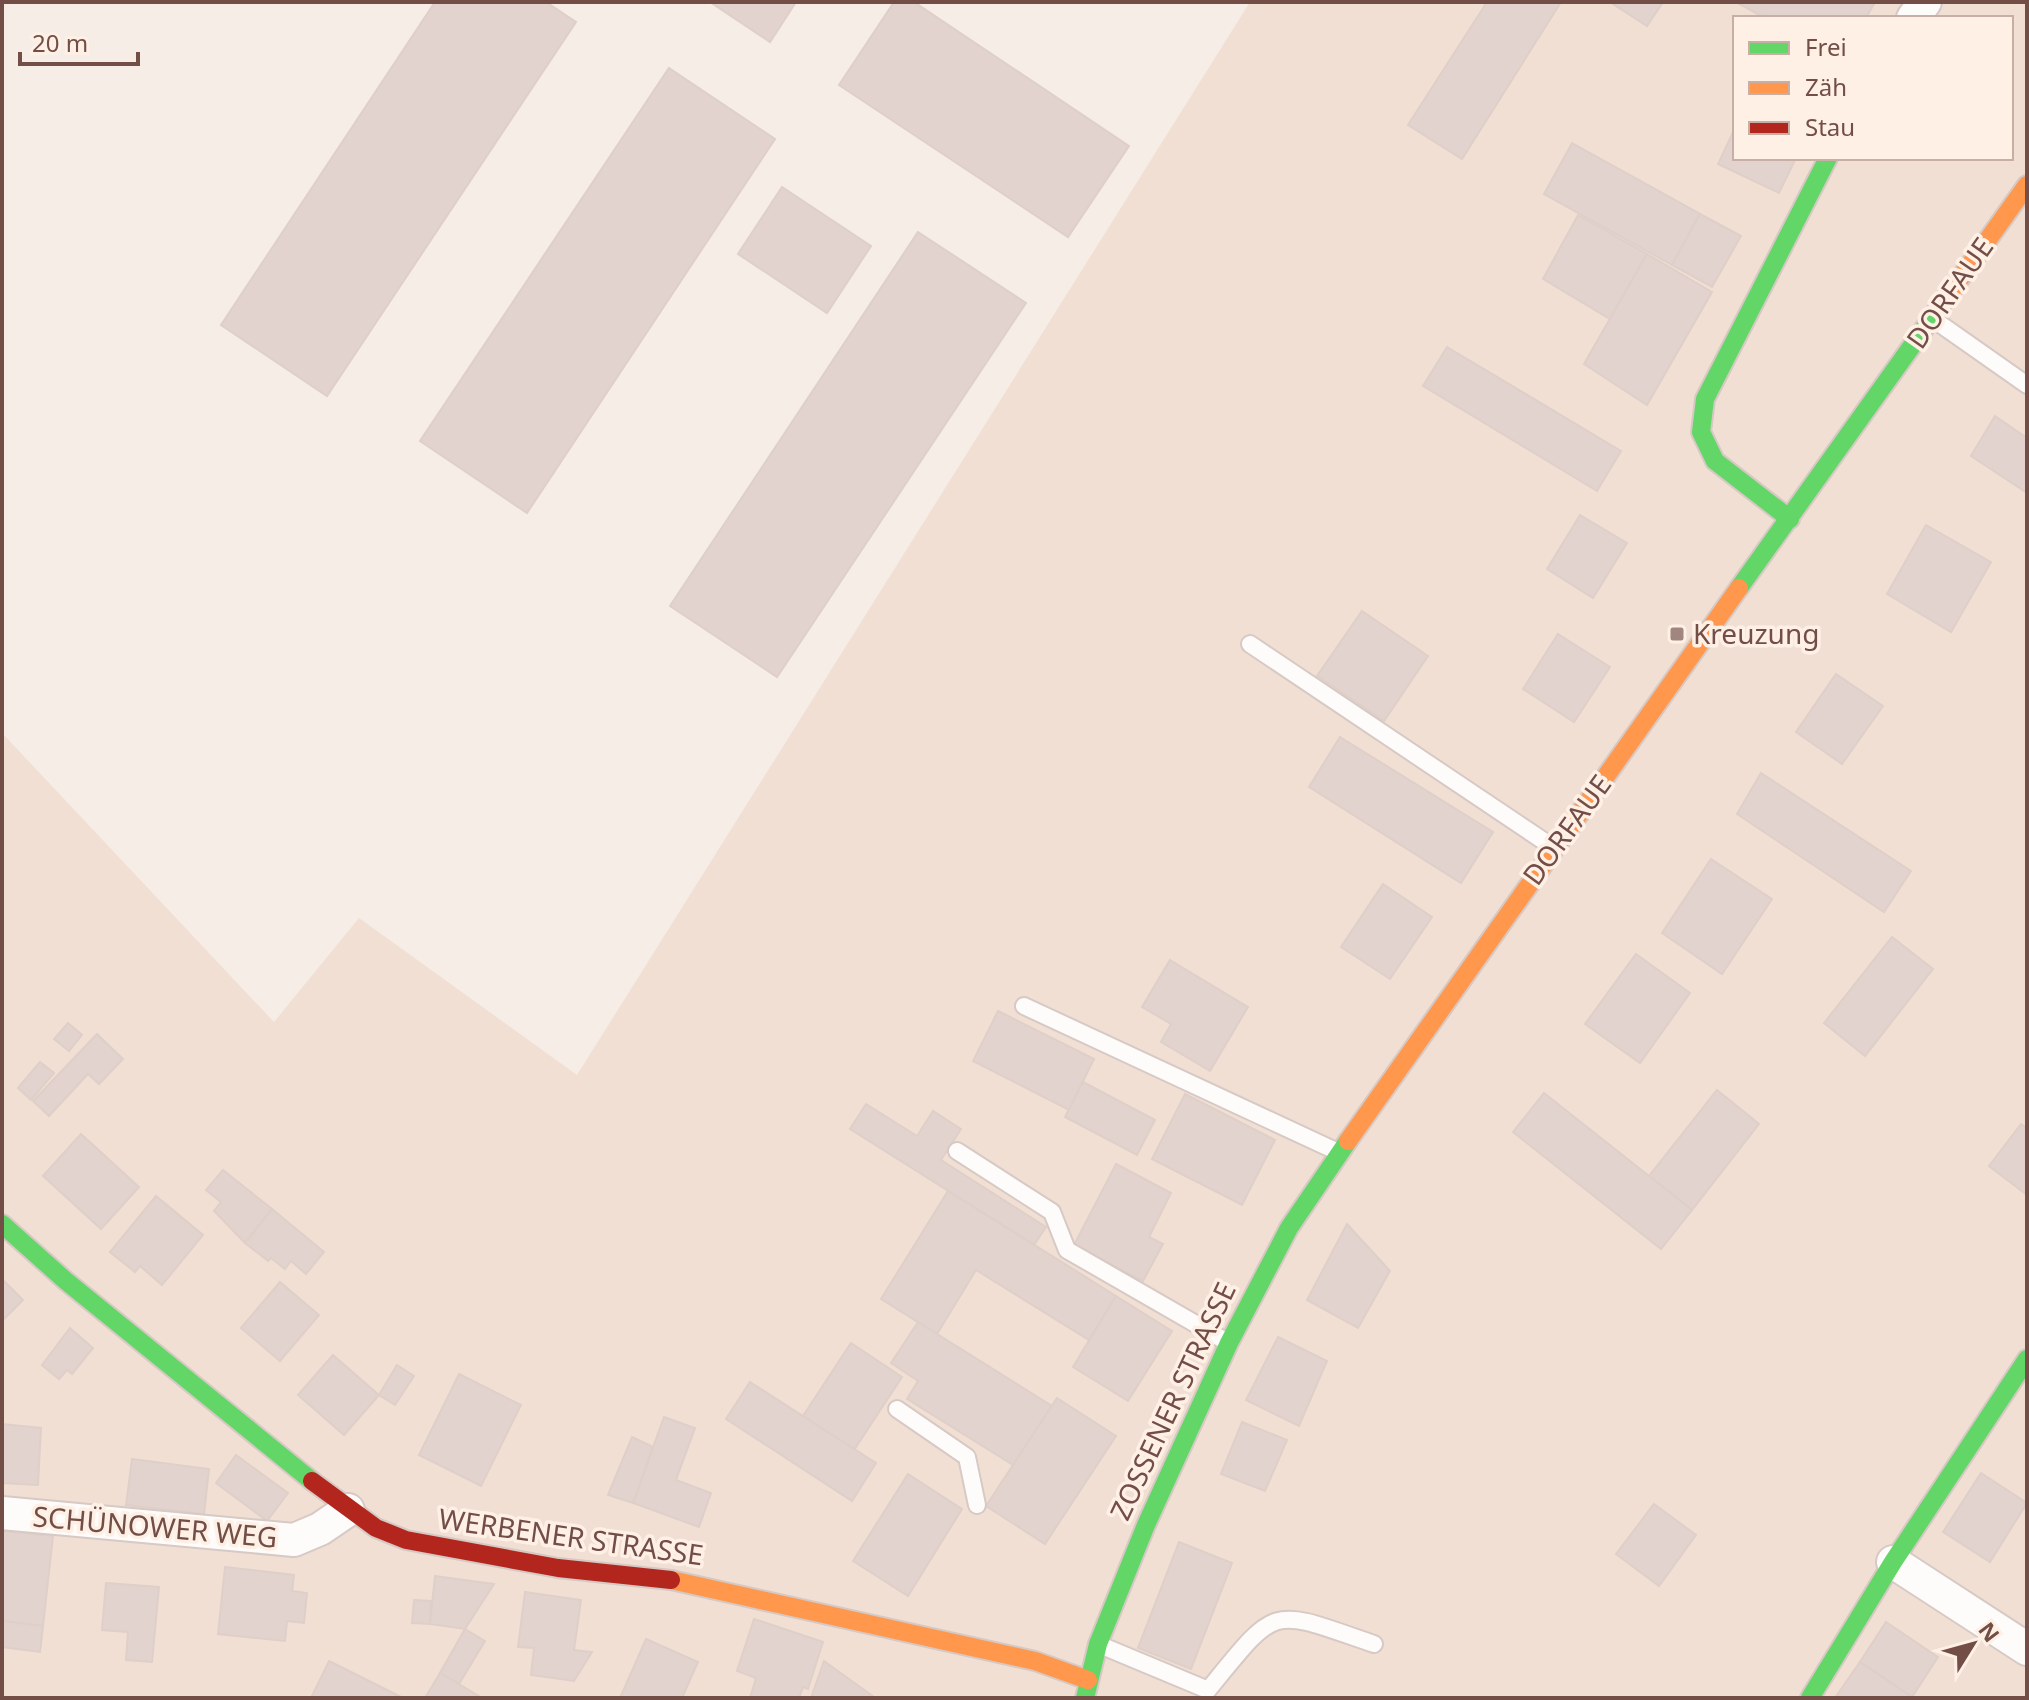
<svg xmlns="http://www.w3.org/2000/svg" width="2029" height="1700" viewBox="0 0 2029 1700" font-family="'Noto Sans',sans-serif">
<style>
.residential{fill:#f1dfd4;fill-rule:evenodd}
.building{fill:#e2d3ce;stroke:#dfcfc9;stroke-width:2}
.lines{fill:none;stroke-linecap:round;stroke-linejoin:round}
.lane-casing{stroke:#d7c9c4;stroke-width:20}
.street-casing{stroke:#d7c9c4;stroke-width:36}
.fast-casing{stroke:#d6c8c3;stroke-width:22}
.slow-casing{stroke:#d6c8c3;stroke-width:22}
.jam-casing{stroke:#d6c8c3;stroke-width:22}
.lane{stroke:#fefcfb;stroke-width:16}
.street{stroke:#fefcfb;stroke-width:32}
.fast{stroke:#63d668;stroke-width:18}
.slow{stroke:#ff974d;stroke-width:18}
.jam{stroke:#b3261e;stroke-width:18}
.poi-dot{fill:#a1867f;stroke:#fff0e6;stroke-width:3}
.labels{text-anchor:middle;stroke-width:7;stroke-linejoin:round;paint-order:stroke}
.street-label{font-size:28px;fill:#734e47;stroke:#fff0e6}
.poi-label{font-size:28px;fill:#734e47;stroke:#fff0e6;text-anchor:start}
</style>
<rect width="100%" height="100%" fill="#f6ede6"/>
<!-- residential -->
<path class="residential" d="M 1250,2 L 2027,2 L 2027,1698 L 2,1698 L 2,733 L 274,1022 L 359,918 L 577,1075 ZM 1735,18 L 2011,18 L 2011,158 L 1735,158 Z"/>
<!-- building -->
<g class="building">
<polygon points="435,2 546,2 576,22 327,396 221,325"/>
<polygon points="710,2 796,2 770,42"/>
<polygon points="894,2 914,2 1129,146 1068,237 839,85"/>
<polygon points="1487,2 1561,2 1462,159 1408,125"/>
<polygon points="1610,2 1663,2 1647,26"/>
<polygon points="1736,2 1875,2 1866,18 1765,18"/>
<polygon points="669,68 775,139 527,513 420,441"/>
<polygon points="1735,128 1735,158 1796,158 1779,193 1718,164"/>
<polygon points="1572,143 1700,214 1672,265 1544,194"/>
<polygon points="782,187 871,246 827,313 738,254"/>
<polygon points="1700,214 1741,236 1712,287 1672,265"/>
<polygon points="1578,215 1647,254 1610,319 1543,279"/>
<polygon points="918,232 1026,303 777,677 670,606"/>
<polygon points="1647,254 1712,292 1647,405 1584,364"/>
<polygon points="1447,347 1621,451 1597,491 1423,386"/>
<polygon points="1995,416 2027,438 2027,493 1971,456"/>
<polygon points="1580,515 1627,543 1593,598 1547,569"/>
<polygon points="1926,525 1991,562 1951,632 1887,594"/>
<polygon points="1362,611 1428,656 1384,721 1317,676"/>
<polygon points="1558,634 1610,667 1574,722 1523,689"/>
<polygon points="1836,674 1883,706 1842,764 1796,732"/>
<polygon points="1340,737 1493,832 1461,883 1309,787"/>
<polygon points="1761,773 1911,871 1884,912 1737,814"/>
<polygon points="1711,859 1772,899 1722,974 1662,933"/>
<polygon points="1383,884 1432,917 1390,979 1341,947"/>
<polygon points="1892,937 1933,969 1865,1056 1824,1023"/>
<polygon points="1636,954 1690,993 1640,1063 1585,1024"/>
<polygon points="1170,960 1248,1007 1210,1071 1161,1042 1171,1024 1142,1007"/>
<polygon points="998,1011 1094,1059 1069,1110 973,1061"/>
<polygon points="68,1023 82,1035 69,1051 54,1039"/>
<polygon points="97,1034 123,1059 99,1084 88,1074 49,1116 33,1101"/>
<polygon points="40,1062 54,1073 31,1100 18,1088"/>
<polygon points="1083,1082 1155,1120 1137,1155 1065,1117"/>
<polygon points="1717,1090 1759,1124 1692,1210 1649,1176"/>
<polygon points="1544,1093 1692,1210 1661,1249 1513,1132"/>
<polygon points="1185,1094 1275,1140 1242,1205 1152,1159"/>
<polygon points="866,1104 917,1136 933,1111 961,1129 941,1160 1046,1227 1034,1245 850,1129"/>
<polygon points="2021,1124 2027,1128 2027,1195 1989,1166"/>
<polygon points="81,1134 139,1187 101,1229 43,1176"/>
<polygon points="1116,1164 1171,1193 1149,1237 1163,1244 1143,1281 1074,1245"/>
<polygon points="223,1170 272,1209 245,1243 214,1211 221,1202 206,1190"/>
<polygon points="948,1191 1116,1296 1089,1340 976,1270 937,1334 881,1299"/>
<polygon points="156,1196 203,1235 162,1285 140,1266 135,1272 110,1252"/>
<polygon points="272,1209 324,1252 306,1274 291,1261 285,1269 271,1258 268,1261 245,1243"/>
<polygon points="1347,1224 1390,1271 1358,1328 1307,1300"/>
<polygon points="2,1279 23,1300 2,1321"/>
<polygon points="280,1282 319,1315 280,1361 241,1328"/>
<polygon points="1116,1296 1172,1331 1128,1401 1073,1367"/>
<polygon points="918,1322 1052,1406 1013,1465 907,1399 918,1381 891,1363"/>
<polygon points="70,1328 93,1348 72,1374 67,1370 59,1379 42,1365"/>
<polygon points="1278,1337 1327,1361 1299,1426 1246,1400"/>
<polygon points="851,1343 902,1377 854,1450 803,1416"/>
<polygon points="333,1355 379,1395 344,1435 298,1395"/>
<polygon points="397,1365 414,1376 395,1405 379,1395"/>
<polygon points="459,1374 521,1405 481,1486 419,1455"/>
<polygon points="750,1382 876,1463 852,1501 726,1419"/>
<polygon points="1057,1398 1116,1436 1045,1544 986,1506"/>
<polygon points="664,1417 695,1428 676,1480 711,1493 699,1527 633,1503"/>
<polygon points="1242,1422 1287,1440 1265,1491 1221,1474"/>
<polygon points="2,1424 41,1428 38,1485 2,1483"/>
<polygon points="632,1437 653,1447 633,1503 608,1495"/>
<polygon points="236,1455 288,1493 267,1521 216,1483"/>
<polygon points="132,1459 209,1469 204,1514 126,1505"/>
<polygon points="1981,1473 2027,1503 1990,1562 1943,1532"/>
<polygon points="908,1474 962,1509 908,1596 853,1561"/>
<polygon points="1654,1504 1696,1535 1659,1586 1616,1554"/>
<polygon points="2,1531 53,1536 43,1626 2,1621"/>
<polygon points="1179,1542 1232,1563 1191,1669 1138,1648"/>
<polygon points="225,1567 294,1575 292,1591 307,1593 304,1623 287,1621 285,1641 218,1634"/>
<polygon points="435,1576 494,1584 465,1629 430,1624"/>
<polygon points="106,1583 159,1587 152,1662 126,1660 128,1632 102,1630"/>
<polygon points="525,1592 581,1600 574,1650 592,1652 574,1681 531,1675 534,1648 518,1647"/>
<polygon points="414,1600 431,1601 430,1624 412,1623"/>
<polygon points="754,1619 823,1642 808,1689 803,1687 799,1698 750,1698 756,1678 737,1671"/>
<polygon points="2,1621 43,1626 40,1652 2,1647"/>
<polygon points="1886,1622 1938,1657 1912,1697 1860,1662"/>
<polygon points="465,1629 485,1641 459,1684 440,1673"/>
<polygon points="646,1639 698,1662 682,1698 620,1698"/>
<polygon points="329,1661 403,1698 311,1698"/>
<polygon points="824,1661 874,1697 811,1698"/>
<polygon points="1860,1662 1912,1697 1911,1698 1835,1698"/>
<polygon points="440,1673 459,1684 482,1698 425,1698"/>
</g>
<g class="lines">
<defs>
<g id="lane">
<polyline points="1933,319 2027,385"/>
<polyline points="1250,644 1551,846"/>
<polyline points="1024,1006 1338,1152"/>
<polyline points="957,1151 1052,1212 1067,1250 1227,1342"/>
<polyline points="897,1409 967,1457 977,1505"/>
<path d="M 1100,1645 L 1208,1690 C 1279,1603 1269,1608 1374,1644"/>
</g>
<g id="street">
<polyline points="1913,18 1925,2"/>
<polyline points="2,1513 294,1540 320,1529 348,1510"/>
<polyline points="1893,1562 2027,1649"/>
</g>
<g id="fast">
<polyline points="1790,519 1715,461 1701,432 1705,399 1828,158"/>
<polyline points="1739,588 1939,308"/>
<polyline points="2,1224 66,1281 312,1481"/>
<polyline points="1085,1698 1098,1644 1146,1525 1229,1343 1289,1228 1348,1141"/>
<polyline points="1810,1698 1893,1562 2027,1359"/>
</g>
<g id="slow">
<polyline points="1939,308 2027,185"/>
<polyline points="1348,1141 1739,588"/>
<polyline points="671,1580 1035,1661 1088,1680"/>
</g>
<polyline id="jam" points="312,1481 376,1528 406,1540 558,1568 671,1580"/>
</defs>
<!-- lane casing -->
<use href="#lane" class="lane-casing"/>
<!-- street casing -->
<use href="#street" class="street-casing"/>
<!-- fast casing -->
<use href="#fast" class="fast-casing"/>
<!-- slow casing -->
<use href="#slow" class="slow-casing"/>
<!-- jam casing -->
<use href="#jam" class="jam-casing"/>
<!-- lane -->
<use href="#lane" class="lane"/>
<!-- street -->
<use href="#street" class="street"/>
<!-- fast -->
<use href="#fast" class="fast"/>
<!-- slow -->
<use href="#slow" class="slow"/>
<!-- jam -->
<use href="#jam" class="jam"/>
</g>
<!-- markers -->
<rect class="poi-dot" x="1669" y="626" width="16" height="16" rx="4"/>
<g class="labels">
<!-- street labels -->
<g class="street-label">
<text transform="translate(1950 293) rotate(-55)" y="10">DORFAUE</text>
<text transform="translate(1567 830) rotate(-54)" y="10">DORFAUE</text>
<text transform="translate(1173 1401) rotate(-65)" y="10">ZOSSENER STRASSE</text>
<text transform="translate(155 1527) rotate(5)" y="10">SCHÜNOWER WEG</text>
<text transform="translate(571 1537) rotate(8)" y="10">WERBENER STRASSE</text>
</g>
<!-- poi labels -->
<g class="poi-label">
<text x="1693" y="644">Kreuzung</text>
</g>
</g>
<!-- border -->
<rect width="2029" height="1700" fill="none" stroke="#734e47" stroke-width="8"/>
<!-- legend -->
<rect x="1733" y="16" width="280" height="144" fill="#fff0e6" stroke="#c7afa6" stroke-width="2"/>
<rect x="1749" y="42" width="40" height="12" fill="#63d668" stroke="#c7afa6" stroke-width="2"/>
<text x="1805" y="56" font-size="24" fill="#734e47">Frei</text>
<rect x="1749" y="82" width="40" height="12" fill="#ff974d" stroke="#c7afa6" stroke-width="2"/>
<text x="1805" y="96" font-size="24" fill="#734e47">Zäh</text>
<rect x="1749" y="122" width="40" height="12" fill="#b3261e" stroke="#c7afa6" stroke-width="2"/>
<text x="1805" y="136" font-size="24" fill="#734e47">Stau</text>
<!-- north arrow -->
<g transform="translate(1973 1644) rotate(53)" stroke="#fff0e6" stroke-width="6" paint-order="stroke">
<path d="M0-6L14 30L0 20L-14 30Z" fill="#734e47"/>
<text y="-12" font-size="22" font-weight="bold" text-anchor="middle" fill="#734e47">N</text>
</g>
<!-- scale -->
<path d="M20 52v12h118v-12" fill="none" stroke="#734e47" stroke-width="4"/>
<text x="32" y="52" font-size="24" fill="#734e47" stroke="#fff0e6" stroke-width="6" paint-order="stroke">20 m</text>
</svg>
